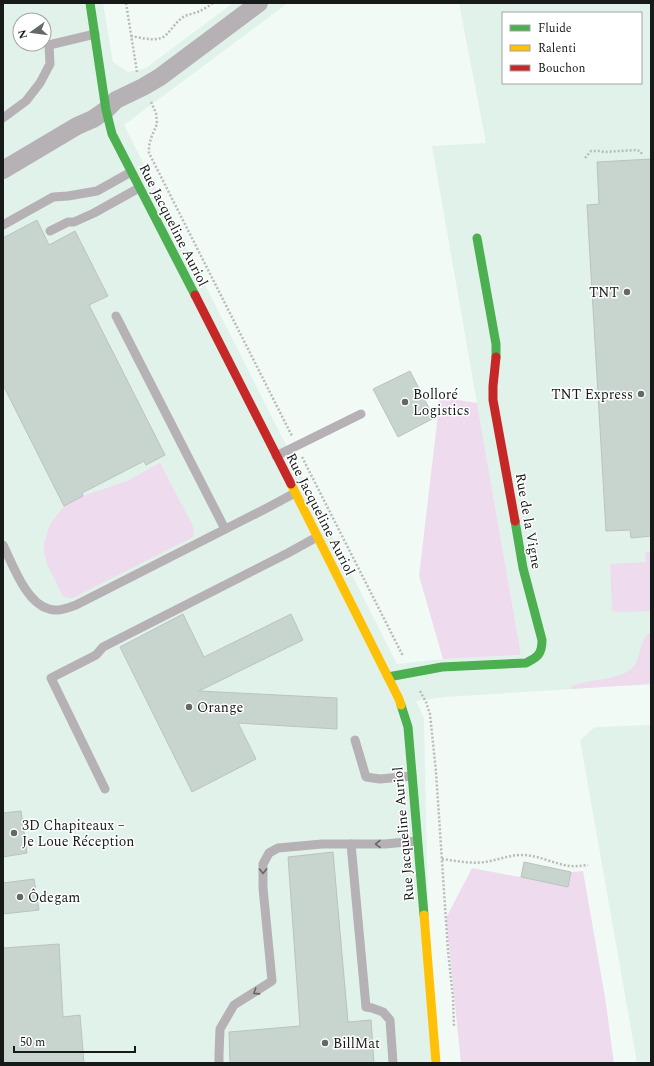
<svg xmlns="http://www.w3.org/2000/svg" width="654" height="1066" viewBox="0 0 654 1066" font-family="Spectral,serif">
<style>
.built{fill:#e1f2ea;fill-rule:evenodd}
.green{fill:#eedcee}
.building{fill:#c7d5ce;stroke:#bcc2bf}
.lines{fill:none;stroke-linecap:round;stroke-linejoin:round}
.path{stroke:#bababa;stroke-width:2.5;stroke-dasharray:2 2;stroke-linecap:butt}
.lane{stroke:#b5b1b5;stroke-width:9}
.street{stroke:#b5b1b5;stroke-width:18}
.fast{stroke:#4caf50;stroke-width:9}
.slow{stroke:#ffc107;stroke-width:9}
.jam{stroke:#c62828;stroke-width:9}
.oneway{stroke:#666667}
.poi-dot{fill:#636966;stroke:#fff;stroke-width:1.5}
.labels{text-anchor:middle;stroke-width:3;stroke-linejoin:round;paint-order:stroke}
.street-label{font-size:14px;fill:#161b19;stroke:#fff}
.poi-label{font-size:14px;fill:#161b19;stroke:#fff;text-anchor:start}
</style>
<rect width="100%" height="100%" fill="#f2faf6"/>
<!-- built -->
<g class="built">
<path d="M 3,3 L 103,3 L 113,62 L 128,72 L 146,68 L 233,3 L 288,3 L 124,125 L 397,664 L 443,659 L 521,655 L 432,146 L 486,143 L 459,3 L 651,3 L 651,684 L 446,697 L 416,701 L 424,718 L 431,1063 L 3,1063 ZM 503,13 L 641,13 L 641,83 L 503,83 ZM 20,20 L 44,20 L 44,44 L 20,44 Z"/>
<polygon points="651,725 651,1063 637,1063 580,740 595,727"/>
</g>
<!-- green -->
<g class="green">
<polygon points="440,397 477,403 521,655 443,659 419,576"/>
<polygon points="160,463 192,524 194,530 193,537 73,598 68,598 63,596 47,564 44,552 44,543 50,525 57,515 64,506 83,496 127,481"/>
<polygon points="645,552 651,552 651,611 615,612 612,610 610,564 646,562"/>
<path d="M 651,632 L 651,684 L 571,689 L 572,686 C 590,678 620,681 633,667 C 642,656 638,640 651,632 Z"/>
<polygon points="472,868 568,886 571,872 583,871 605,997 614,1063 461,1063 446,918"/>
</g>
<!-- building -->
<g class="building">
<polygon points="651,159 651,536 631,538 630,530 606,531 587,205 599,204 597,162"/>
<polygon points="37,220 49,245 75,231 108,296 89,305 165,455 146,465 144,461 82,493 83,496 64,506 3,385 3,238"/>
<polygon points="410,371 434,418 398,437 373,389"/>
<polygon points="183,614 204,657 291,614 303,640 199,691 337,698 337,729 238,723 256,759 192,792 120,647"/>
<polygon points="21,811 27,853 3,857 3,813"/>
<polygon points="333,852 348,1022 371,1020 374,1063 230,1063 229,1032 300,1026 288,857"/>
<polygon points="524,862 571,872 568,887 521,877"/>
<polygon points="34,879 39,910 3,914 3,883"/>
<polygon points="59,944 63,1017 80,1015 84,1063 3,1063 3,948"/>
</g>
<g class="lines">
<!-- path -->
<g class="path">
<polyline points="126,3 137,72"/>
<path d="M 131,36 C 142,38 159,43 167,34 C 172,29 176,22 182,18 C 187,14 194,14 200,11 C 204,9 209,6 213,3"/>
<polyline points="151,102 156,113 157,124 151,138 149,146 149,153 292,436"/>
<polyline points="585,158 591,151 600,151 604,152 636,150 640,151 642,154"/>
<polyline points="302,457 403,656"/>
<polyline points="420,691 426,702 430,714 436,772 448,951 453,997 454,1027"/>
<path d="M 442,859 C 456,861 471,864 485,862 C 499,860 511,854 525,855 C 538,856 551,862 564,865 C 572,867 580,866 588,865"/>
</g>
<!-- lane -->
<g class="lane">
<polyline points="3,118 26,101 40,83 50,64 49,45 95,34"/>
<polyline points="3,225 53,197 68,196 97,191 131,172"/>
<polyline points="50,231 68,222 74,222 94,213 139,188"/>
<polyline points="116,316 225,529"/>
<polyline points="276,456 361,414"/>
<path d="M 3,545 C 13,565 26,603 49,609 C 58,612 67,608 76,605 L 265,509 L 295,493"/>
<polyline points="355,740 366,777 380,779 412,776"/>
<polyline points="105,789 51,678 96,655 103,647 288,553 317,537"/>
<polyline points="351,844 366,1007 372,1008 383,1012 390,1020 393,1063"/>
<polyline points="219,1063 219,1055 220,1029 234,1005 272,981 263,888 263,864 269,853 278,848 322,844 385,844 417,841"/>
</g>
<!-- street -->
<polyline class="street" points="3,170 77,126 93,119 106,110 116,100 143,87 160,77 259,3"/>
<!-- fast -->
<g class="fast">
<polyline points="90,3 106,110 112,134 195,295"/>
<polyline points="477,238 496,344 496,357"/>
<path d="M 388,677 L 442,667 L 526,663 C 538,657 542,654 542,640 L 523,568 L 515,521"/>
<polyline points="401,705 408,727 424,915"/>
</g>
<!-- slow -->
<g class="slow">
<polyline points="291,484 399,699 401,705"/>
<polyline points="424,915 436,1063"/>
</g>
<!-- jam -->
<g class="jam">
<polyline points="195,295 291,484"/>
<polyline points="496,357 493,386 493,400 515,521"/>
</g>
</g>
<!-- one-way arrows -->
<defs><path id="oneway-chevron" d="M-2-3.5L2.5 0L-2 3.5" fill="none" stroke-width="1.6" stroke-linecap="round" stroke-linejoin="round"/></defs>
<g class="oneway">
<use href="#oneway-chevron" transform="translate(378 844) rotate(179)"/>
<use href="#oneway-chevron" transform="translate(263 871) rotate(90)"/>
<use href="#oneway-chevron" transform="translate(256 992) rotate(147)"/>
</g>
<!-- markers -->
<g class="poi-dot">
<circle cx="627" cy="292" r="4"/>
<circle cx="641" cy="394" r="4"/>
<circle cx="405" cy="402" r="4"/>
<circle cx="189" cy="707" r="4"/>
<circle cx="14" cy="833" r="4"/>
<circle cx="20" cy="897" r="4"/>
<circle cx="325" cy="1043" r="4"/>
</g>
<g class="labels">
<!-- street labels -->
<g class="street-label">
<text transform="translate(174 225) rotate(63)" y="5">Rue Jacqueline Auriol</text>
<text transform="translate(321 514) rotate(63)" y="5">Rue Jacqueline Auriol</text>
<text transform="translate(529 521) rotate(80)" y="5">Rue de la Vigne</text>
<text transform="translate(403 834) rotate(-95)" y="5">Rue Jacqueline Auriol</text>
</g>
<!-- poi labels -->
<g class="poi-label">
<text x="619" y="297" text-anchor="end">TNT</text>
<text x="413" y="399">Bolloré<tspan x="413" dy="16">Logistics</tspan></text>
<text x="633" y="399" text-anchor="end">TNT Express</text>
<text x="197" y="712">Orange</text>
<text x="22" y="830">3D Chapiteaux –<tspan x="22" dy="16">Je Loue Réception</tspan></text>
<text x="28" y="902">Ôdegam</text>
<text x="333" y="1048">BillMat</text>
</g>
</g>
<!-- border -->
<rect width="654" height="1066" fill="none" stroke="#161b19" stroke-width="8"/>
<!-- legend -->
<rect x="502" y="12" width="140" height="72" fill="#ffffff" stroke="#a2a4a3"/>
<rect x="510" y="25" width="20" height="6" fill="#4caf50" stroke="#a2a4a3"/>
<text x="538" y="32" font-size="12" fill="#161b19">Fluide</text>
<rect x="510" y="45" width="20" height="6" fill="#ffc107" stroke="#a2a4a3"/>
<text x="538" y="52" font-size="12" fill="#161b19">Ralenti</text>
<rect x="510" y="65" width="20" height="6" fill="#c62828" stroke="#a2a4a3"/>
<text x="538" y="72" font-size="12" fill="#161b19">Bouchon</text>
<!-- north arrow -->
<g transform="translate(32 32) rotate(256)"><circle r="19" fill="#ffffff" stroke="#a2a4a3"/>
<path d="M0-3L7 15L0 10L-7 15Z" fill="#636966"/>
<text y="-6" font-size="11" font-weight="bold" text-anchor="middle" fill="#161b19">N</text>
</g>
<!-- scale -->
<path d="M14 1046v6h121v-6" fill="none" stroke="#161b19" stroke-width="2"/>
<text x="20" y="1046" font-size="12" fill="#161b19" stroke="#ffffff" stroke-width="3" paint-order="stroke">50 m</text>
</svg>
